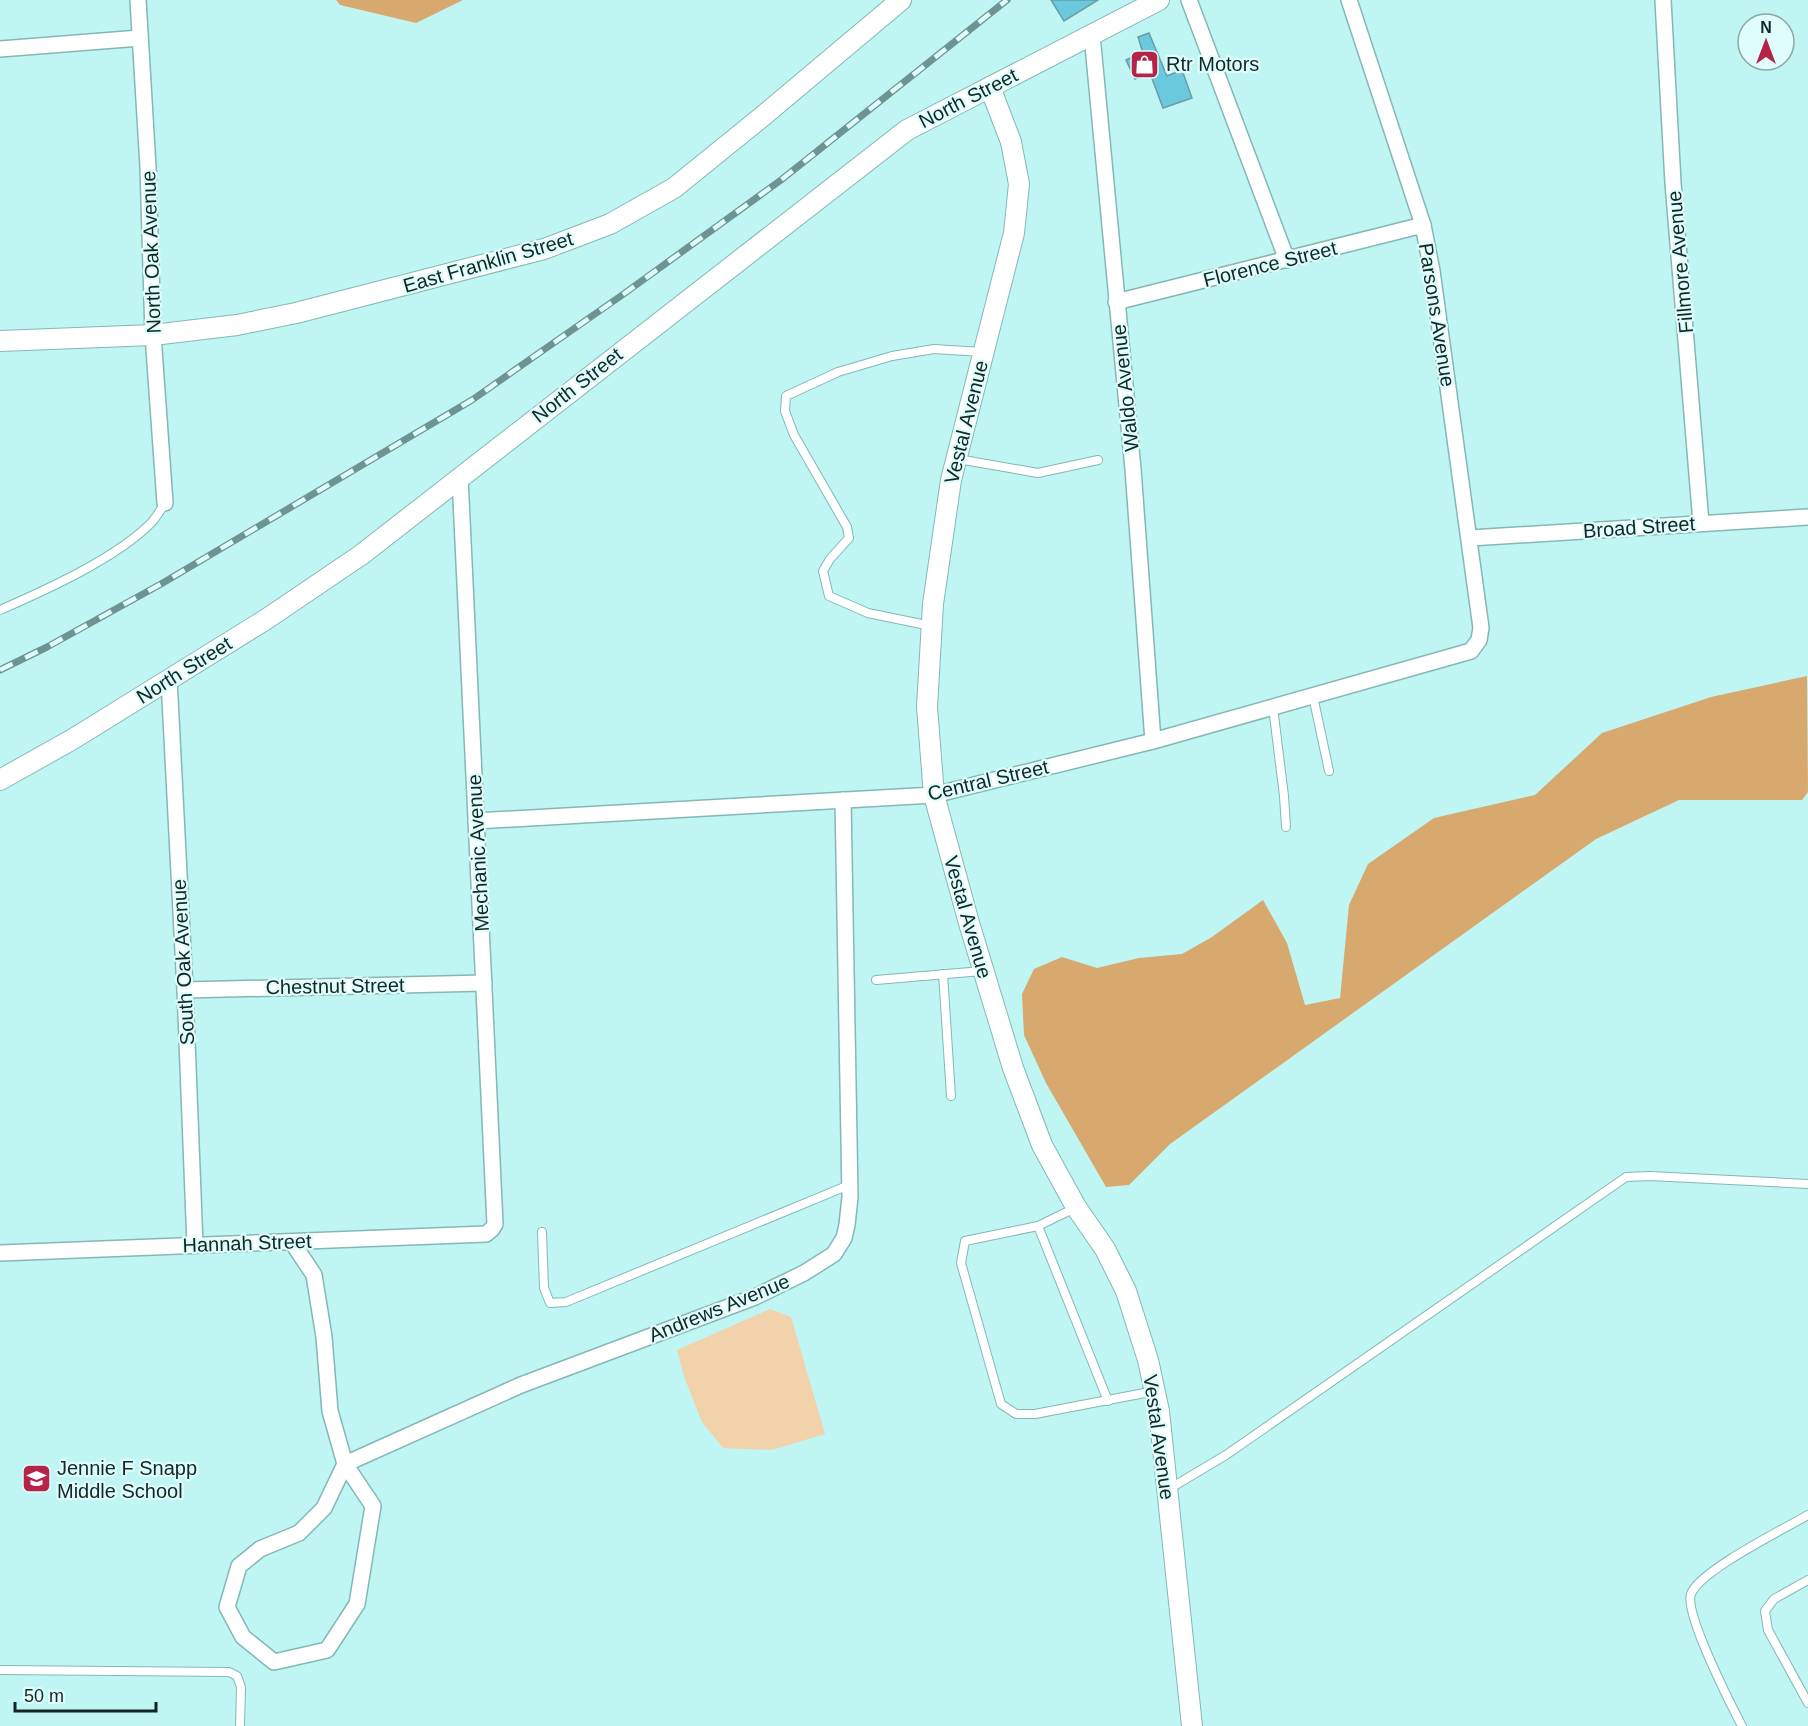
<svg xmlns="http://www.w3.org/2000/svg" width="1808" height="1726" viewBox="0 0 1808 1726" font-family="Helvetica,sans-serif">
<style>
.green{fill:#f1d2ab}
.forest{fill:#d8a96e}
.building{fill:#6ac9dc;stroke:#6b9ba6;stroke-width:1.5}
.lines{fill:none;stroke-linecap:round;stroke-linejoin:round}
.service-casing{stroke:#84b8b5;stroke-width:10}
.minor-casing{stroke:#84b8b5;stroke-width:18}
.tertiary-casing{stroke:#84b8b5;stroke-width:22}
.service{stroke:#fff;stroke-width:8}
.minor{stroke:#fff;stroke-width:15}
.tertiary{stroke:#fff;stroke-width:20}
.rail-casing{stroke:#6e9492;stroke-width:7}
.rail{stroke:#defdfb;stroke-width:4.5;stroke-dasharray:14;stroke-linecap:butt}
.labels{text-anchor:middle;stroke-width:4.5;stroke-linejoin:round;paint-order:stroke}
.poi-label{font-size:20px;fill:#122726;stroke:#defdfb;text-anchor:start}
.street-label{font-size:20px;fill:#122726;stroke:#defdfb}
</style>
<rect width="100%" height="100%" fill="#bff5f2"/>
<!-- green -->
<polygon class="green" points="770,1309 791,1317 825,1434 772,1450 723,1448 702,1422 685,1379 677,1350"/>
<!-- forest -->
<g class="forest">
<polygon points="336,0 463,0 416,23 340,5"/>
<polygon points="1807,676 1808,792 1802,800 1679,800 1596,839 1170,1144 1129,1185 1106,1187 1046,1083 1024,1035 1022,994 1034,969 1062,957 1097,968 1139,958 1182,954 1212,937 1263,900 1287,943 1305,1005 1340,998 1349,905 1368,864 1434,818 1535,795 1602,733 1711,697"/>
</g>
<!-- building -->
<g class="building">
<polygon points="1051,0 1098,0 1064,21"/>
<polygon points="1149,33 1167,76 1182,70 1192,98 1163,108 1150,73 1135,79 1126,60 1143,53 1138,37"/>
</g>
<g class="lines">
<defs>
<g id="service">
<polyline points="958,459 1038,473 1098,460"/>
<path d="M 0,610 C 46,590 117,558 152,522 C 157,516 161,509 165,503"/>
<polyline points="931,626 868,613 829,596 823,571 830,559 849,538 847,527 794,435 785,411 786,396 838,372 892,356 934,349 982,352"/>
<polyline points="1313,696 1329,771"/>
<polyline points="1273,707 1284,796 1286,827"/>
<polyline points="943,974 951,1096"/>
<polyline points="876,980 982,971"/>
<polyline points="1075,1208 1038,1226 965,1241 961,1263 1001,1404 1016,1414 1035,1414 1155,1391"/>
<polyline points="1038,1226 1108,1401"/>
<polyline points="542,1232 544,1288 550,1303 566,1302 849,1185"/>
<polyline points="1169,1489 1226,1455 1626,1177 1650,1176 1808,1184"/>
<polyline points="1808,1580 1774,1599 1765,1611 1768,1630 1808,1703"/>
<polyline points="0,1670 229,1672 237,1676 241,1687 240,1726"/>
<path d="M 1742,1726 C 1731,1705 1684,1613 1691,1594 C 1699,1571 1784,1529 1808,1515"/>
</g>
<g id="minor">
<polyline points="138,0 148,167 153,335 165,503"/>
<polyline points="1189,0 1287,260"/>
<polyline points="1663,0 1673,183 1701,523"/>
<polyline points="1092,35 1133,469 1153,741"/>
<polyline points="0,49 140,38"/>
<polyline points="1116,302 1423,225"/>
<polyline points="1470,538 1808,517"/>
<polyline points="169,679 185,990 195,1245"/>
<polyline points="476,821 934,795 1153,741 1471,651 1479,640 1481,628 1432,271 1423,225 1349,0"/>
<polyline points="185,990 484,983"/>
<polyline points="292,1242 314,1275 324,1337 330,1411 345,1464 373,1506 357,1604 327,1650 274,1662 243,1637 227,1607 239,1566 260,1549 299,1533 324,1508 345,1464"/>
<polyline points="0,1253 486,1234 492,1229 495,1224 460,477"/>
<polyline points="345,1464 521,1385 755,1297 804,1273 834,1254 844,1238 847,1225 850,1197 843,800"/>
</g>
<g id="tertiary">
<polyline points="990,87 1011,142 1019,184 1014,233 951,480 933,604 927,707 934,795 969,923 1013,1068 1042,1145 1076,1207 1105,1249 1126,1291 1148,1360 1159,1411 1192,1726"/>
<polyline points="0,341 153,335 237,325 296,313 544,249 610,224 674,188 763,116 901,0"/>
<polyline points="0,780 73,739 265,620 361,555 907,130 1159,0"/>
</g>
</defs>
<!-- service casing -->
<use href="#service" class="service-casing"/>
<!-- minor casing -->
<use href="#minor" class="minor-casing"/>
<!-- tertiary casing -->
<use href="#tertiary" class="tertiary-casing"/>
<!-- service -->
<use href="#service" class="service"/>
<!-- minor -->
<use href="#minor" class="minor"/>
<!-- tertiary -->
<use href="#tertiary" class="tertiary"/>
<defs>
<polyline id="rail" points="0,670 47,647 161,584 472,400 625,293 781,180 1007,0"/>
</defs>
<!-- rail casing -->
<use href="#rail" class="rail-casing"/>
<!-- rail -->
<use href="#rail" class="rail"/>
</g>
<!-- icons -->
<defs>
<symbol id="shop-square" viewBox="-11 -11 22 22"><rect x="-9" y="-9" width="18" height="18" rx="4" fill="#b52448" stroke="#defdfb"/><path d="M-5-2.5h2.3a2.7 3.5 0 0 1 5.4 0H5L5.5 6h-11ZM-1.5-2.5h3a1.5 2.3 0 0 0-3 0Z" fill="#fff"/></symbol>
<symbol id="school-square" viewBox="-11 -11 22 22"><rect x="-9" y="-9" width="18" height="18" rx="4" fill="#b52448" stroke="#defdfb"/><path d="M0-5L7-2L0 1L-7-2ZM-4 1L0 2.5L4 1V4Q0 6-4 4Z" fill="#fff"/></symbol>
</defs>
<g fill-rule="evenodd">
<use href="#shop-square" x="1128" y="48" width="33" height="33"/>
<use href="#school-square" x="20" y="1462" width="33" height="33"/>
</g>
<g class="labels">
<!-- poi labels -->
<g class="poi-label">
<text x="1166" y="71">Rtr Motors</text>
<text x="57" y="1475">Jennie F Snapp<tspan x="57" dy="23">Middle School</tspan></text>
</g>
<!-- street labels -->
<g class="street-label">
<text transform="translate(968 98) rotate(-27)" y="7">North Street</text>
<text transform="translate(151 252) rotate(-92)" y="7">North Oak Avenue</text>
<text transform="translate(488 262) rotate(-16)" y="7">East Franklin Street</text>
<text transform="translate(1680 262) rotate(-95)" y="7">Fillmore Avenue</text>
<text transform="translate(1270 264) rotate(-14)" y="7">Florence Street</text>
<text transform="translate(1437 315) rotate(81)" y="7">Parsons Avenue</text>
<text transform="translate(577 385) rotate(-38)" y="7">North Street</text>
<text transform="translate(1125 388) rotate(-96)" y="7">Waldo Avenue</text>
<text transform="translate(966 422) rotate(-76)" y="7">Vestal Avenue</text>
<text transform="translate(1639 527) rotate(-4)" y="7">Broad Street</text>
<text transform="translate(184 670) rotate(-32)" y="7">North Street</text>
<text transform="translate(988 780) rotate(-13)" y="7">Central Street</text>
<text transform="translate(478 853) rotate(-93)" y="7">Mechanic Avenue</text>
<text transform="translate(968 917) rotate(74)" y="7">Vestal Avenue</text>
<text transform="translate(183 962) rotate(-93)" y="7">South Oak Avenue</text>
<text transform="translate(335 986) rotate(-1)" y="7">Chestnut Street</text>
<text transform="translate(247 1243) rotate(-2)" y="7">Hannah Street</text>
<text transform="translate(719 1308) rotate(-22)" y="7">Andrews Avenue</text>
<text transform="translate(1159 1437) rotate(82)" y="7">Vestal Avenue</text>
</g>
</g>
<!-- north arrow -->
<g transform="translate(1766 42)"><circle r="28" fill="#defdfb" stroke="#8ca7a6" stroke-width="1.5"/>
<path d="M0-4.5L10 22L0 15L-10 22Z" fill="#b52448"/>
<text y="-9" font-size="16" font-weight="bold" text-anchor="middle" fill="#122726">N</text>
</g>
<!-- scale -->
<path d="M15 1702v9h141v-9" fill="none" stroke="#122726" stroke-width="3"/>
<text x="24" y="1702" font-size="18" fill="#122726" stroke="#defdfb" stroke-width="4.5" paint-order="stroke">50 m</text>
</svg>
